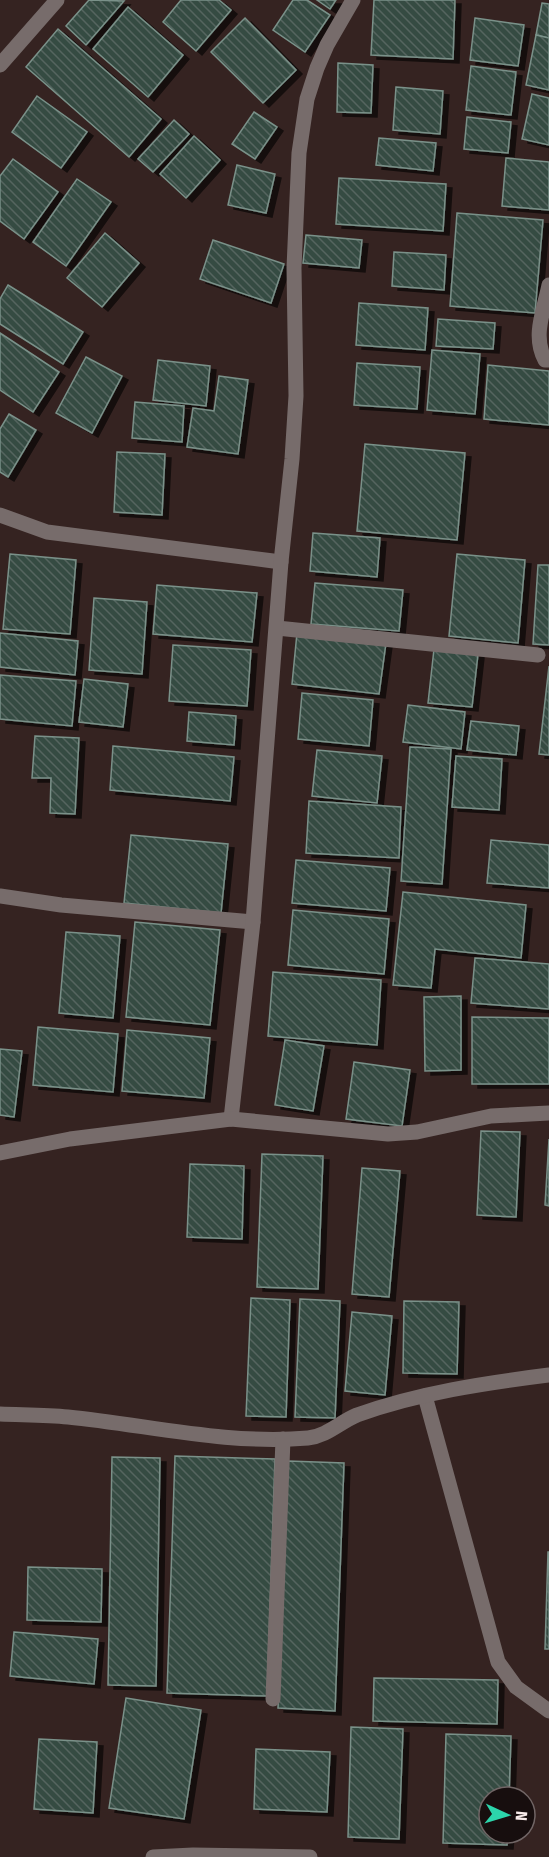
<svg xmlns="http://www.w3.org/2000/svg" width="549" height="1857" viewBox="0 0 549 1857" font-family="'Fira Sans Condensed',sans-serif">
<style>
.building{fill:url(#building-back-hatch);stroke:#7a9189;stroke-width:1.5;filter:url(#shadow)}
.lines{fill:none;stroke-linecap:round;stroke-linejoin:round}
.minor{stroke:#776c6b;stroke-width:15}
</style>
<defs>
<pattern id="building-back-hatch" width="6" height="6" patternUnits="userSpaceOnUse" patternTransform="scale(1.5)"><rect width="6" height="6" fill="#364b43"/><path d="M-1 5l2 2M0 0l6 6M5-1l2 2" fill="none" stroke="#54655e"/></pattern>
<filter id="shadow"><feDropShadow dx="6" dy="4" stdDeviation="0" flood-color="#0009"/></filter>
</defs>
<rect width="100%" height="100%" fill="#352321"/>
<!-- building -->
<g class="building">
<polygon points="89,0 124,1 86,45 66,26"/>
<polygon points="181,0 219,0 231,10 196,51 163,22"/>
<polygon points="293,0 307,0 330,15 305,52 273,30"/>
<polygon points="317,0 336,0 330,9"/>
<polygon points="374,0 455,0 453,59 371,55"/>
<polygon points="542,3 549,4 549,38 536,35"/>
<polygon points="128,7 183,55 148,97 93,49"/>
<polygon points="245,18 296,70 263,103 211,52"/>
<polygon points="475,18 524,25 518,66 470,60"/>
<polygon points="58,29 161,119 129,157 26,67"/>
<polygon points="536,35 549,38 549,90 526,85"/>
<polygon points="338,63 373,65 371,113 337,112"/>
<polygon points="471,66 516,72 511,115 466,110"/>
<polygon points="396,87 443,91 440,134 393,130"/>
<polygon points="532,94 549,98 549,145 522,139"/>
<polygon points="37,96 87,132 61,168 12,132"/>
<polygon points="254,112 277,127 255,159 232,144"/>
<polygon points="467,117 511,122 508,153 464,149"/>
<polygon points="174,120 189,134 153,172 138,159"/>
<polygon points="194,136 220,160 186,198 160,174"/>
<polygon points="379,138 436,143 433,171 376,165"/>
<polygon points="506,158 549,162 549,210 502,206"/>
<polygon points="13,159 58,192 24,239 0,221 0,176"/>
<polygon points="237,165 275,174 266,213 228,205"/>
<polygon points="339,178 446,184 443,231 336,224"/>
<polygon points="77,179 111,202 66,266 33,242"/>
<polygon points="457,213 543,220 535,313 450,306"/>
<polygon points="105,233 139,263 102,307 67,278"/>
<polygon points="306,235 362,240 359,268 303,263"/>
<polygon points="213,240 284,264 271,303 200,279"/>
<polygon points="394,252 446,255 444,290 392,286"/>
<polygon points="8,285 83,332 63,364 0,324 0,299"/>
<polygon points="359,303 428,308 425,350 356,345"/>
<polygon points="438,319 495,323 493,349 436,346"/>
<polygon points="0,333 59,372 33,412 0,390"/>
<polygon points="432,350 480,354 475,414 427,410"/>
<polygon points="86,357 122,376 92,433 56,413"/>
<polygon points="158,360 210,366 206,406 153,400"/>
<polygon points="357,363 420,367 417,409 354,405"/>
<polygon points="488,365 549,371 549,425 484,419"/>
<polygon points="219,376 248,380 238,454 187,447 193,408 214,411"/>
<polygon points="135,402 184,406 182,442 132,438"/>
<polygon points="9,414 36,430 8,477 0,472 0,429"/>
<polygon points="365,444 465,453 457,540 357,531"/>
<polygon points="117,452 165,454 162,515 114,512"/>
<polygon points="313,533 380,538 377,577 310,571"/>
<polygon points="10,554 76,560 70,634 3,629"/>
<polygon points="457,554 525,560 518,643 449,636"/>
<polygon points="538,565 549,565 549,645 533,644"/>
<polygon points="315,583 403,590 399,631 311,624"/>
<polygon points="157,585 257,593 252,642 153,634"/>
<polygon points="94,598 147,602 142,674 89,670"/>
<polygon points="0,633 78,641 75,675 0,667"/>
<polygon points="297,633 386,643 379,694 292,684"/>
<polygon points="173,645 251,650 247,706 169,701"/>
<polygon points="434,649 478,654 472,707 428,703"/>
<polygon points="549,666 549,755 539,754"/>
<polygon points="0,675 76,681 72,726 0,719"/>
<polygon points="84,679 128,684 123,727 79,722"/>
<polygon points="302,693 373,700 369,746 298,739"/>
<polygon points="408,705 465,712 461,749 403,742"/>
<polygon points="189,712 236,716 234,745 187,741"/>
<polygon points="471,721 519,726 516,755 467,750"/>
<polygon points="35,736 79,738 75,814 50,813 51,778 32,778"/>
<polygon points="113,746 234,757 230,801 110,790"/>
<polygon points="410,747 451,749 442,884 401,881"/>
<polygon points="317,750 382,756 377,803 312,796"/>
<polygon points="456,756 502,759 499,810 452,807"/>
<polygon points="309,801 401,807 399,858 306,853"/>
<polygon points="131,835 228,844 221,913 124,903"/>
<polygon points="491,840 549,845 549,888 487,883"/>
<polygon points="296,860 390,868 386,911 292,903"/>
<polygon points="403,892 526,905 521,958 435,949 431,988 393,985"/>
<polygon points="293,910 389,919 384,974 288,965"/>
<polygon points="135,922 220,930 210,1025 126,1017"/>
<polygon points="66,932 120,936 113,1018 59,1013"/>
<polygon points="475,958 549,964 549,1009 471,1003"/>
<polygon points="273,972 381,980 377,1045 268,1036"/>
<polygon points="461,996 461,1070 425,1071 424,997"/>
<polygon points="472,1017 549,1018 549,1084 472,1084"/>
<polygon points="38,1027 118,1034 113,1092 33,1085"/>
<polygon points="127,1030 210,1038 204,1098 122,1091"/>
<polygon points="285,1040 324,1046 313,1111 275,1105"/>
<polygon points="0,1049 22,1051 14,1117 0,1115"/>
<polygon points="354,1062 410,1070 402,1126 346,1119"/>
<polygon points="481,1131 520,1132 516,1217 477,1215"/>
<polygon points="549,1139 549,1206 545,1205"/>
<polygon points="262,1154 323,1156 318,1289 257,1287"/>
<polygon points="190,1164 244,1166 242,1239 187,1237"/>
<polygon points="362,1168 400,1171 389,1297 352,1294"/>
<polygon points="251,1298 290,1300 286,1417 246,1416"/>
<polygon points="300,1299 340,1301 335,1418 295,1417"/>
<polygon points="404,1301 459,1302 457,1374 403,1373"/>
<polygon points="352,1312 392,1316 385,1395 345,1391"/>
<polygon points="175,1456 275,1459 267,1696 167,1693"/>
<polygon points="112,1457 160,1458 156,1686 108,1685"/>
<polygon points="288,1461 344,1463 335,1711 278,1708"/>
<polygon points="548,1552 549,1552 549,1649 545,1649"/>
<polygon points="28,1567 102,1569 101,1622 27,1620"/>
<polygon points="14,1632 98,1639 94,1684 10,1676"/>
<polygon points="374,1678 498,1680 497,1724 373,1721"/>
<polygon points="126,1698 201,1710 184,1819 109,1808"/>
<polygon points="351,1727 403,1729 399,1839 348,1837"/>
<polygon points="446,1734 511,1736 509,1797 489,1797 489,1833 508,1833 507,1845 443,1843"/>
<polygon points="39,1739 97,1742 93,1813 34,1809"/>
<polygon points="256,1749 330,1752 327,1812 254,1809"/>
</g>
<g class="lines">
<!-- minor -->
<g class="minor">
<polyline points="0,65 57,0"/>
<path d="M 549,285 C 544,310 532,336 545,360 L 549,360"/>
<polyline points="0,515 47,532 281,562"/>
<polyline points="277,628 538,655"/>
<polyline points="0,896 61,905 253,922"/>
<polyline points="231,1119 253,922 281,562 292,459 296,396 294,268 299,153 307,99 317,68 327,45 353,0"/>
<polyline points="0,1153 70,1139 231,1119 388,1134 417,1132 491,1116 549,1113"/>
<polyline points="425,1396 498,1662 516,1687 549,1711"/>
<path d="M 0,1414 C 23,1415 46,1415 68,1417 C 148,1425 228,1445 308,1438 C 327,1436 340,1422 357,1415 C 418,1393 485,1383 549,1375"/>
<polyline points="273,1699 283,1439"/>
<polyline points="153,1857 193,1855 310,1857"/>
</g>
</g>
<!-- north arrow -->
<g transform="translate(507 1815) rotate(94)"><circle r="28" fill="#170e0e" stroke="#716666" stroke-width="1.5"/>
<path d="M0-4.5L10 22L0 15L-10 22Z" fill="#2cd5ab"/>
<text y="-9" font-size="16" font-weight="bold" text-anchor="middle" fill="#f8ebea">N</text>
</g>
</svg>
